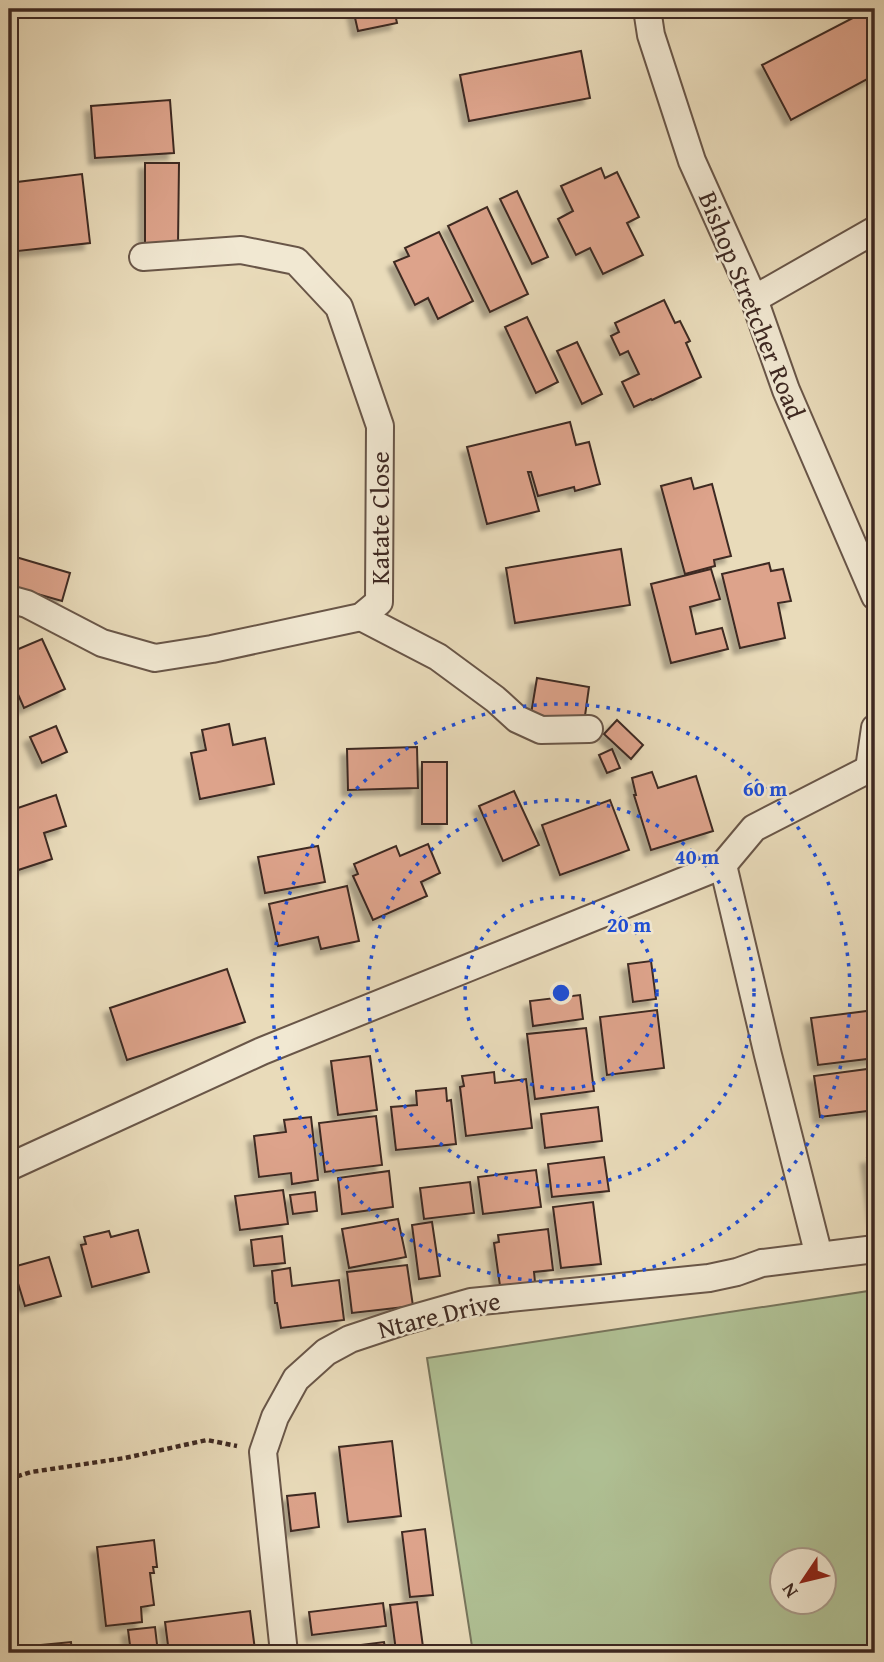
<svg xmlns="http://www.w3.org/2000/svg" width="884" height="1662" viewBox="0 0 884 1662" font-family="'Gentium Book Plus',serif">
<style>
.green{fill:#b0c195;stroke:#77755c;stroke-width:2;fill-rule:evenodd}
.building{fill:#dda38b;stroke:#3e2922;stroke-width:2;filter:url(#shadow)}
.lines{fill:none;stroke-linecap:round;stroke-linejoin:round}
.street-casing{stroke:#695648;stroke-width:30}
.path{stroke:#3e2922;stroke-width:4.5;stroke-dasharray:5 3.5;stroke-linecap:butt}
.street{stroke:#f1e8d2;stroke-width:26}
.ring{fill:none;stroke:#1d4ed8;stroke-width:3.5;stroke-dasharray:3.5 7}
.labels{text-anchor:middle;stroke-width:5;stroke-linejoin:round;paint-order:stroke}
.street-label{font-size:26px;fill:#3e2922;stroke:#f1e8d2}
.centre{fill:#1d4ed8;stroke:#f1e8d2;stroke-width:3.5}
.ring-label{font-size:21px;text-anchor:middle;font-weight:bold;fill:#1d4ed8;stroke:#f1e8d2;stroke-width:5;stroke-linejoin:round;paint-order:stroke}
</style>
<defs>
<filter id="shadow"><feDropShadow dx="-6" dy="6" stdDeviation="2" flood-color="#0004"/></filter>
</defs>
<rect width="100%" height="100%" fill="#e9dbba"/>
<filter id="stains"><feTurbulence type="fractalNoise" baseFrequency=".00286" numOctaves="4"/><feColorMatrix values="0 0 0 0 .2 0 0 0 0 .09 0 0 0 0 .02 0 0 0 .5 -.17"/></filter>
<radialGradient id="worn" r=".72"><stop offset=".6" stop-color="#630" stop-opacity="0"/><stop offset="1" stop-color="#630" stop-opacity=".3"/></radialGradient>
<!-- green -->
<path class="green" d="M 875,1290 L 875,1653 L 473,1653 L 427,1358 ZM 782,1560 L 824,1560 L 824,1602 L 782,1602 Z"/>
<!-- building -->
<g class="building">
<polygon points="353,9 394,9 397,23 358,31"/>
<polygon points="870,9 875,9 875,75 791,120 762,65"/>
<polygon points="581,51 590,98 469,121 460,75"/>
<polygon points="170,100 174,153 95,158 91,106"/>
<polygon points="145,163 179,163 178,245 145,244"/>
<polygon points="601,168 605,178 617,172 639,217 627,223 643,255 603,274 590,248 576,255 558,219 573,211 561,186"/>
<polygon points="82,174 90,243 9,252 9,183"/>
<polygon points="517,191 548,257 532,264 500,199"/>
<polygon points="487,207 528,294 490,312 448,226"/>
<polygon points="439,232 473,301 438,319 428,298 415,305 394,262 409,256 405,248"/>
<polygon points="664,300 675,323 680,321 690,341 686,343 701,377 652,400 651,399 634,407 622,382 639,374 628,351 620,355 611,336 619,332 615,323"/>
<polygon points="527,317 558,382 536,393 505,327"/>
<polygon points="577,342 602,394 582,404 557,351"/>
<polygon points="570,422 576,445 589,442 600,484 575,491 574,487 538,496 531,472 528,472 539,511 487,524 467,447"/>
<polygon points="691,478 694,489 712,484 731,556 714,560 715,566 685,574 661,486"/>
<polygon points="621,549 630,605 515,623 506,568"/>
<polygon points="9,555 70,573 62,601 9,586"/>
<polygon points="769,563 771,571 783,569 791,601 778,603 785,638 740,648 722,574"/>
<polygon points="711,569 720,599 690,607 696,634 722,628 728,649 671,663 651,584"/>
<polygon points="42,639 65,689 24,708 9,674 9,653"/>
<polygon points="537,678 589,687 584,723 531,714"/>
<polygon points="617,720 643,745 631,759 604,734"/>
<polygon points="229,724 233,745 265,738 274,784 200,799 191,753 206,750 202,730"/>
<polygon points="56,726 67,752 42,763 30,737"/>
<polygon points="417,747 418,788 348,790 347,749"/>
<polygon points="612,749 620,768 607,773 599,755"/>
<rect x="422" y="762" width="25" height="62"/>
<polygon points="652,772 658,788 696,776 713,831 651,850 634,795 636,795 632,778"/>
<polygon points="514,791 539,845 503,861 479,806"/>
<polygon points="56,795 66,826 44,833 52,859 9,873 9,811"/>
<polygon points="610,800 629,850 560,875 542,825"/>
<polygon points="428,844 440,873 421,882 427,896 373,920 353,876 358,874 354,864 396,846 400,856"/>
<polygon points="318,846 325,882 265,893 258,857"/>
<polygon points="347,886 359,941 321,949 318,937 278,946 269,904"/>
<polygon points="651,961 656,999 633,1002 628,964"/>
<polygon points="227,969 245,1022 127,1060 110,1008"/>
<polygon points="580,995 583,1019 533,1026 530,1001"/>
<polygon points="657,1010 664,1068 607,1075 600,1017"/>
<polygon points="875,1010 875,1058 818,1065 811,1018"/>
<polygon points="586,1028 594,1091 535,1099 527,1034"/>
<polygon points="370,1056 377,1110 338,1115 331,1061"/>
<polygon points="875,1068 875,1110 820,1117 814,1076"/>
<polygon points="494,1072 495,1083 526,1079 532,1128 466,1136 460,1087 464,1086 462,1076"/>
<polygon points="446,1088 447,1101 451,1100 456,1144 396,1150 391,1107 417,1105 416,1091"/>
<polygon points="598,1107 602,1141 545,1148 541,1114"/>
<polygon points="376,1116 382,1165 325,1172 319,1123"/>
<polygon points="311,1117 318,1180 292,1184 291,1173 259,1177 254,1136 286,1132 284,1120"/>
<polygon points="604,1157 609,1191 552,1197 548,1164"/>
<polygon points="875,1157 875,1218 867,1158"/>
<polygon points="536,1170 541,1207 483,1214 478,1177"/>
<polygon points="389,1171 393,1207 342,1214 338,1178"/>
<polygon points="470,1182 474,1213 424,1219 420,1188"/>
<polygon points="283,1190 288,1224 240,1230 235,1196"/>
<polygon points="315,1192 317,1211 293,1214 290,1195"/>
<polygon points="593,1202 601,1264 561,1268 553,1207"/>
<polygon points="398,1219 406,1257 349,1268 342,1229"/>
<polygon points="432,1222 440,1276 419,1279 412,1225"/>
<polygon points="548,1229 553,1270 534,1272 535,1282 500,1286 494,1243 499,1242 498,1235"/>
<polygon points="138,1230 149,1272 92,1287 81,1245 86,1244 84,1237 109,1231 111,1237"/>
<polygon points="282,1236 285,1263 254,1266 251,1240"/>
<polygon points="49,1257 61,1296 25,1306 13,1267"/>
<polygon points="407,1265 413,1306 352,1313 347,1272"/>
<polygon points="290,1268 292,1286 339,1280 344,1320 281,1328 277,1303 275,1303 272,1271"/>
<polygon points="392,1441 401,1516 348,1522 339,1447"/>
<polygon points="315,1493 319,1527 291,1531 287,1496"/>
<polygon points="425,1529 433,1595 410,1597 402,1532"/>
<polygon points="154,1540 157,1567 153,1567 154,1573 150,1573 154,1605 141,1607 142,1622 106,1626 97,1547"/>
<polygon points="417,1602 423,1647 396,1651 390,1605"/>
<polygon points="383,1603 386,1626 312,1635 309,1612"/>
<polygon points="250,1611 255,1650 230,1653 169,1653 165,1622"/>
<polygon points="155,1627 158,1653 131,1653 128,1630"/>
<polygon points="71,1642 72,1653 16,1653 43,1649 42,1645"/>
<polygon points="384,1642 386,1653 322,1653 322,1650"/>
<polygon points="100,1646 101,1653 81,1653 80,1648"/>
</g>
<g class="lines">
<defs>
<g id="street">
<polyline points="647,9 651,35 692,161 754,299 786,390 875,596"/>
<polyline points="754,299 875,230"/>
<polyline points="9,599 27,604 102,643 155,658 212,649 361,617 379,602 380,426 339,307 296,261 241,250 143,257"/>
<polyline points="361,617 438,657 495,699 517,719 541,730 589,729"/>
<polyline points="869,769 875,728"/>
<polyline points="723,865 768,1055 819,1256"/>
<polyline points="9,1167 262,1051 723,865 754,828 875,766"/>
<polyline points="284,1653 263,1452 275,1417 296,1379 326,1352 350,1339 404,1321 471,1302 709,1278 737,1272 762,1263 875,1249"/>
</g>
</defs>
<!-- street casing -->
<use href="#street" class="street-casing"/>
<!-- path -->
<polyline class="path" points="9,1479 31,1472 125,1458 207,1440 237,1446"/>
<!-- street -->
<use href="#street" class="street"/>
</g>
<!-- distance rings -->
<g class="ring">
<circle cx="561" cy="993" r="96"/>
<circle cx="561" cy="993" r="193"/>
<circle cx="561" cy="993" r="289"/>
</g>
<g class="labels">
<!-- street labels -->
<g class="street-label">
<text transform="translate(752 305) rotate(68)" y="9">Bishop Stretcher Road</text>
<text transform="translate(380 518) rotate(-90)" y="9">Katate Close</text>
<text transform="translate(439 1315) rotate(-14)" y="9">Ntare Drive</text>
</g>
</g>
<circle cx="561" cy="993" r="10" class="centre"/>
<g class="ring-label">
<text x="765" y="796">60 m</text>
<text x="697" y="864">40 m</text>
<text x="629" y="932">20 m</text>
</g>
<!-- margin -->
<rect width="884" height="1662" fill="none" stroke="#e9dbba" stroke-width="35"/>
<rect x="10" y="10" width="863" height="1641" fill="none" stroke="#3e2922" stroke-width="3.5"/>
<rect x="18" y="18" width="849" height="1627" fill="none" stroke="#3e2922" stroke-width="2"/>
<!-- north arrow -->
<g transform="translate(803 1581) rotate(235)"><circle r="33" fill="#f1e8d2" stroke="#a99c8c" stroke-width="2"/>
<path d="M0-5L12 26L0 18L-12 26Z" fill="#8f2418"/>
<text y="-10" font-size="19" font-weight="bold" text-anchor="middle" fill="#3e2922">N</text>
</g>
<rect width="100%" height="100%" filter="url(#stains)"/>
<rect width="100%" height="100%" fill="url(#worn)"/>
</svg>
